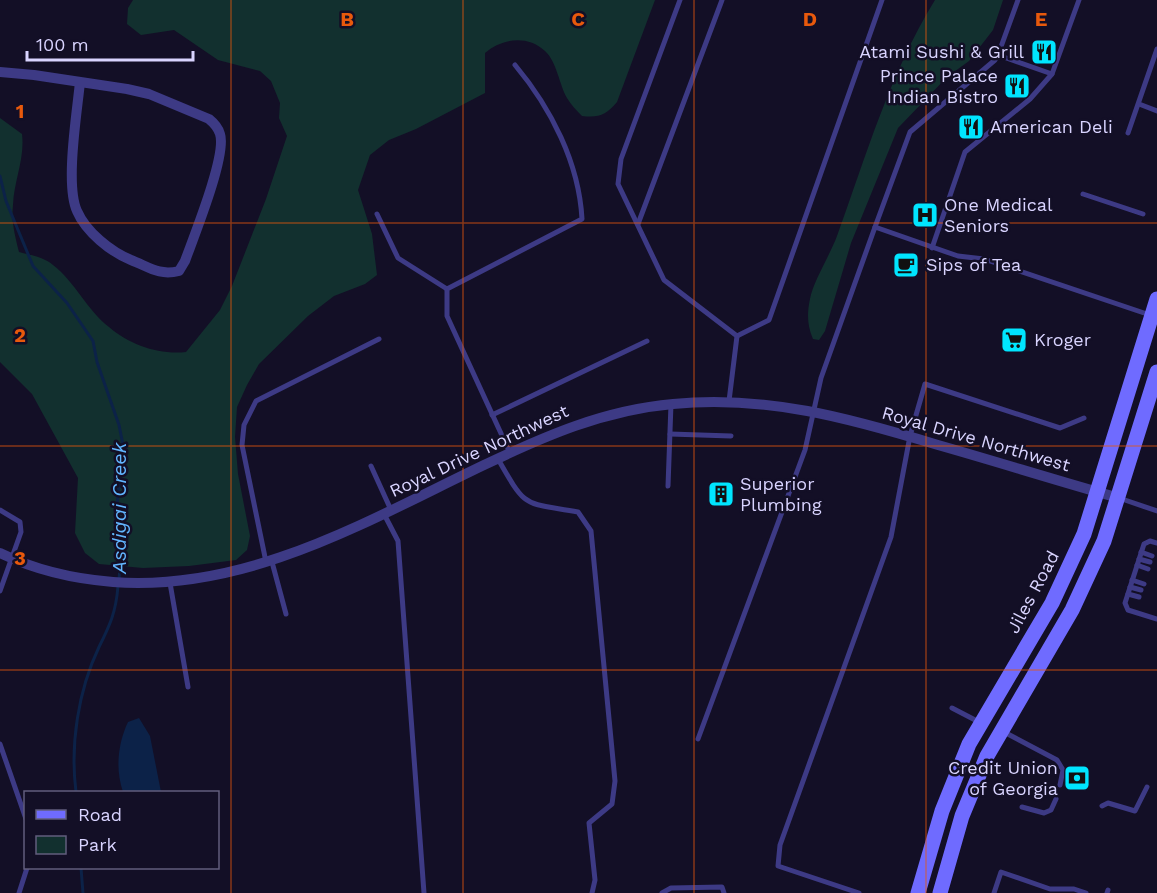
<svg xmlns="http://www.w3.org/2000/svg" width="1157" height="893" viewBox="0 0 1157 893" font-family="'Work Sans',sans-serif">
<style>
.green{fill:#12302f}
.water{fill:#0c2248}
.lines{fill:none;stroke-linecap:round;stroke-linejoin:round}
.stream{stroke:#0c2248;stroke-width:3}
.lane{stroke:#3d3a85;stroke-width:5}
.street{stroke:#3d3a85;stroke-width:10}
.secondary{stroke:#6f6bff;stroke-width:15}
.grid{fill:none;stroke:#e8590c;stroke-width:1.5;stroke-opacity:0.55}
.labels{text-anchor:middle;stroke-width:5;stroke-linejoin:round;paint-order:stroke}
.poi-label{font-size:18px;fill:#d9d4ff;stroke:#130f26;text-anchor:start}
.street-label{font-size:18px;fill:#d9d4ff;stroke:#130f26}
.water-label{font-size:20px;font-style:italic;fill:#62b6ff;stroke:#130f26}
.grid-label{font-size:20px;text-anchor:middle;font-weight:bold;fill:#e8590c;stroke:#130f26;stroke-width:5;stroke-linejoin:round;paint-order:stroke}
</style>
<rect width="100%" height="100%" fill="#130f26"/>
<!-- green -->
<g class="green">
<path d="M 133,0 L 655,0 L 617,102 C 606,115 599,118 582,116 C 577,111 571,105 567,98 C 559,84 557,62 545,51 C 527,34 501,39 485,53 L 485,93 L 416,129 L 389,140 L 370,155 L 358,190 L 372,234 L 377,275 L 365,284 L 334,296 L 308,316 L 259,364 L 247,385 L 237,407 L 235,437 L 238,474 L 250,536 L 247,550 L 236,560 L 189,566 L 143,568 L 99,564 L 85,553 L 75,533 L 78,478 L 32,394 L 0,362 L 0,118 L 22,134 C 25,159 14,180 13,205 C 11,221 15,236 19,252 C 30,255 44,257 53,265 C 75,282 87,310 109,327 C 130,345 159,355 186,352 L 220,310 L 232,286 L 266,199 L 287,136 L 279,118 L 280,103 L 271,81 L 260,71 L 218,60 L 174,30 L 141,35 L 127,24 L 128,8 Z"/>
<path d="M 935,0 L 1003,0 L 993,30 L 969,61 L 947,77 L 898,128 L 851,243 L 825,331 L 819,340 L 813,339 C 807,325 807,313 810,299 C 813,282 830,255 837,236 C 866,156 890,73 935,0 Z"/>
</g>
<!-- water -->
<path class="water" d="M 139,718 L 150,736 L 161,792 L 123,792 C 115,769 118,743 128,722 Z"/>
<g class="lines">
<!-- stream -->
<g class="stream">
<polyline points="0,176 6,201 33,266 67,303 93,341 97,362 119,425 123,445 117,505 121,555 119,579"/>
<path d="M 76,792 C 70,745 78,691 99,647 C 110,625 116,612 118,586"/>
<polyline points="81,868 83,893"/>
</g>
<!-- lane -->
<g class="lane">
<polyline points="680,0 621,159 618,184 664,280 737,336"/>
<polyline points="998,55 1018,0"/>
<polyline points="1139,104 1157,111"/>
<polyline points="1128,133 1157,49"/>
<polyline points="1083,194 1143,214"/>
<polyline points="377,214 398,258 447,289"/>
<polyline points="638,224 722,0"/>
<polyline points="875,227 910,132 995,60 998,55 1052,74"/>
<polyline points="932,248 965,152 1030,99 1052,74 1079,0"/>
<polyline points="737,336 769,320 882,0"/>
<polyline points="729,401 737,336"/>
<polyline points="492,415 647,341"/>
<polyline points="670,434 731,436"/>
<path d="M 510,453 L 447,316 L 447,289 L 582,219 C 579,163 551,108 515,65"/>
<path d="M 498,459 C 527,510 523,502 578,512 L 591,531 L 615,781 L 612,804 L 589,823 L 595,880 L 592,893"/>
<polyline points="371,466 391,510"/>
<polyline points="668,486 671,404"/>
<polyline points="1119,498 1157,511"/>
<polyline points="0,510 20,522 21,532 0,591"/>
<polyline points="384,514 398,541 424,893"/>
<polyline points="1157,543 1150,541 1144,544 1125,603 1128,610 1157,619"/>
<polyline points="1141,552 1152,556"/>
<polyline points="1139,559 1150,562"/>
<polyline points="266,562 242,445 244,425 256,401 379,339"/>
<polyline points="272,562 286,614"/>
<polyline points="1137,565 1148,569"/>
<polyline points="1132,580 1144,584"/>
<polyline points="170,583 188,687"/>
<polyline points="1130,587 1141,590"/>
<polyline points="1128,594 1139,597"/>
<polyline points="952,708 979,722"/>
<polyline points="1002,731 1057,760 1063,770 1060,785"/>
<polyline points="698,739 805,450 821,378 875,227 958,256 984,259 1150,315"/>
<polyline points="0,744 26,819"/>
<polyline points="1102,806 1108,803 1135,811 1147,787"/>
<polyline points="1022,807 1044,813 1051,810 1056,799"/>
<polyline points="19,893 27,868"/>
<polyline points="662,893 671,888 722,887 724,893"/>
<polyline points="859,893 778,866 780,845 891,537 910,436 925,384 1060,428 1084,418"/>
<polyline points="994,893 1001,872 1050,889 1074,889 1086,893"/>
<polyline points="1107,893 1108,890"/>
</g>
<!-- street -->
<g class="street">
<path d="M 0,72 L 34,75 L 127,89 L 149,94 L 209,119 C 214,123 218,127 220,134 C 227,155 194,236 185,261 L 179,271 C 159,276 149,267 131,260 C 111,252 86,232 77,211 C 65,185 77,113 80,82"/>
<path d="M 0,553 C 35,570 75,579 113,582 C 248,592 367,521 484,465 C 545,436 604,410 673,404 C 767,395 849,418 938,445 C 998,462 1058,481 1119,498"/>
</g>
<!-- secondary -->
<g class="secondary">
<polyline points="918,893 942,811 969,744 1052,603 1084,534 1157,299"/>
<polyline points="940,893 962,816 987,756 1072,610 1104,541 1157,372"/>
</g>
</g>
<!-- grid -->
<path class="grid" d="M 231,0 L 231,893M 463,0 L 463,893M 694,0 L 694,893M 926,0 L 926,893M 0,223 L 1157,223M 0,446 L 1157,446M 0,670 L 1157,670"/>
<!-- icons -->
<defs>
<symbol id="restaurant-square" viewBox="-11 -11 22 22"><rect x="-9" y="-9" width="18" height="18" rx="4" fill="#00e5ff" stroke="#130f26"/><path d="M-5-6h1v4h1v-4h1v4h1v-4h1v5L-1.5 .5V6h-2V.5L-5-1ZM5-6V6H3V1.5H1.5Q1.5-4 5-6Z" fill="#111"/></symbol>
<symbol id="hospital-square" viewBox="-11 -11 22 22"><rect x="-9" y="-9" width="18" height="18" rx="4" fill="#00e5ff" stroke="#130f26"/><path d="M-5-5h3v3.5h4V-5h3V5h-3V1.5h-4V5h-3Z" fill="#111"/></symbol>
<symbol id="cafe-square" viewBox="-11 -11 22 22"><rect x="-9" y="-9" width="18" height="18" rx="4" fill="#00e5ff" stroke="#130f26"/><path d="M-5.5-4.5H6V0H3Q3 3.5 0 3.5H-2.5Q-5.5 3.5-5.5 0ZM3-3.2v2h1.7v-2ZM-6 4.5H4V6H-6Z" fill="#111"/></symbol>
<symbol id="supermarket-square" viewBox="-11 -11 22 22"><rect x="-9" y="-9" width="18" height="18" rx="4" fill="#00e5ff" stroke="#130f26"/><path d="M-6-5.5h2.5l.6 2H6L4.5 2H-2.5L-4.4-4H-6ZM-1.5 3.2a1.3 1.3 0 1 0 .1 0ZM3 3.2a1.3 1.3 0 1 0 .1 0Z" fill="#111"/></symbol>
<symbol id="building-square" viewBox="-11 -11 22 22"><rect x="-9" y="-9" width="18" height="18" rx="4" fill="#00e5ff" stroke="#130f26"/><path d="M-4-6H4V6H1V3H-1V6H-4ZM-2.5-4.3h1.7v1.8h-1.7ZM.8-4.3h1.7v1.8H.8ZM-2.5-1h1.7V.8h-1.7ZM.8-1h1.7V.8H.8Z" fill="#111"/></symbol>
<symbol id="bank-square" viewBox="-11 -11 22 22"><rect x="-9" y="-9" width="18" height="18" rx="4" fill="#00e5ff" stroke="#130f26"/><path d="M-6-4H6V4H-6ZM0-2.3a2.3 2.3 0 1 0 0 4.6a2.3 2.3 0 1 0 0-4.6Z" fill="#111"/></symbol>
</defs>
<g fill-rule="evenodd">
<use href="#restaurant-square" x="1029" y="37" width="30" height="30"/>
<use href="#restaurant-square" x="1002" y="71" width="30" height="30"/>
<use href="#restaurant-square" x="956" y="112" width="30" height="30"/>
<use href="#hospital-square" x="910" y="200" width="30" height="30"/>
<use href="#cafe-square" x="891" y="250" width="30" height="30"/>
<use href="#supermarket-square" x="999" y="325" width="30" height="30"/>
<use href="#building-square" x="706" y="479" width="30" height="30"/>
<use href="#bank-square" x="1062" y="763" width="30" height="30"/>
</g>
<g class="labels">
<!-- poi labels -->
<g class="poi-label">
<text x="1024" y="58" text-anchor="end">Atami Sushi &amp; Grill</text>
<text x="998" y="82" text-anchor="end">Prince Palace<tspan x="998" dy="21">Indian Bistro</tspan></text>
<text x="990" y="133">American Deli</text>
<text x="944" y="211">One Medical<tspan x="944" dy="21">Seniors</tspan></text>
<text x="926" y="271">Sips of Tea</text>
<text x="1034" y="346">Kroger</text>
<text x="740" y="490">Superior<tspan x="740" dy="21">Plumbing</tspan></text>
<text x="1058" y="774" text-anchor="end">Credit Union<tspan x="1058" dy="21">of Georgia</tspan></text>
</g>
<!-- street labels -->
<g class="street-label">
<text transform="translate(976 439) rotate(16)" y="6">Royal Drive Northwest</text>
<text transform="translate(479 451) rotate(-25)" y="6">Royal Drive Northwest</text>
<text transform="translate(1033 592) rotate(-62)" y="6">Jiles Road</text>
</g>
<!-- water labels -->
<g class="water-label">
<text transform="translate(119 508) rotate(-90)" y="7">Asdigai Creek</text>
</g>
</g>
<g class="grid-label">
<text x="347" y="26">B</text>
<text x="578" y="26">C</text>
<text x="810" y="26">D</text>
<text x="1041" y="26">E</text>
<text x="20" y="118">1</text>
<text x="20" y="342">2</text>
<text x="20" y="565">3</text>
</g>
<!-- legend -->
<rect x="24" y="791" width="195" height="78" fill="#130f26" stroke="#625e7d" stroke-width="1.5"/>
<rect x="36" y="810" width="30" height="9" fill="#6f6bff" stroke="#625e7d" stroke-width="1.5"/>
<text x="78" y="821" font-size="18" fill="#d9d4ff">Road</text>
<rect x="36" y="836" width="30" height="18" fill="#12302f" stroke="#625e7d" stroke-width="1.5"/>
<text x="78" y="851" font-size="18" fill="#d9d4ff">Park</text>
<!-- scale -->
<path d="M27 51v9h166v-9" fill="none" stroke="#d9d4ff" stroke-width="3"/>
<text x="36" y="51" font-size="18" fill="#d9d4ff" stroke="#130f26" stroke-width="4.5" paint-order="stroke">100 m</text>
</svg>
